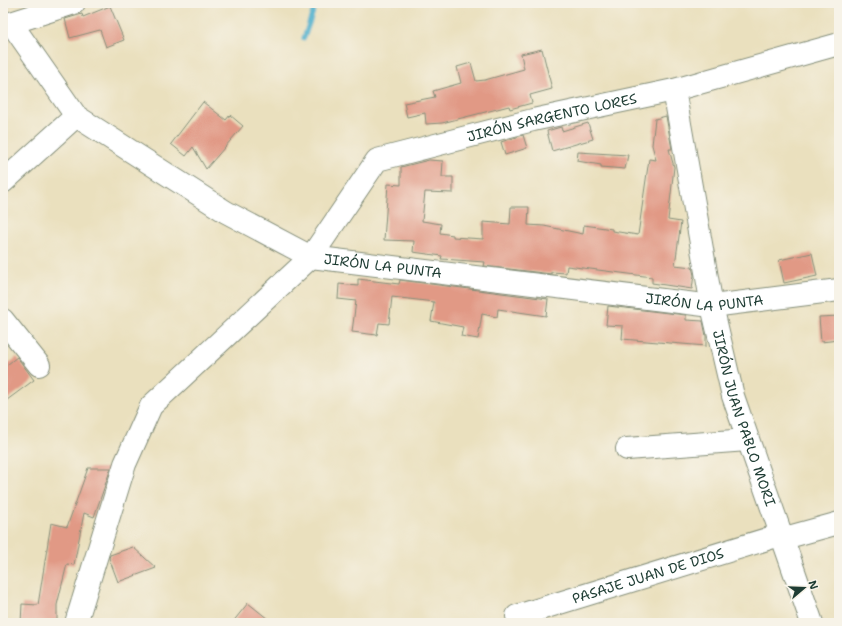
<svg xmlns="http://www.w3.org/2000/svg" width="842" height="626" viewBox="0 0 842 626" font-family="'Shantell Sans',sans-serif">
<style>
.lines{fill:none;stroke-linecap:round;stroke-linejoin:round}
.stream{stroke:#4dafcc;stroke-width:5}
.building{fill:#e19985}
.minor-casing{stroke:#848e79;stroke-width:24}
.minor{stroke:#fff;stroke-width:22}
.labels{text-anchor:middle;stroke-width:3.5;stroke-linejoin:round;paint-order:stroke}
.street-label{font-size:14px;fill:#1f3d34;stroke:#f7f3e8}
</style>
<rect width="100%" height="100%" fill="#f7f3e8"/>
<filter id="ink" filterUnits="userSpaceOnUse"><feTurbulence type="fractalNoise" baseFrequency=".025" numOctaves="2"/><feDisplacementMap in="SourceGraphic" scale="8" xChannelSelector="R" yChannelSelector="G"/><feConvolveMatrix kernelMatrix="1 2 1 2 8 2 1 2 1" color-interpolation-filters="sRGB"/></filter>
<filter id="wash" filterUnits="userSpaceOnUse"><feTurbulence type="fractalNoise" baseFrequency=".012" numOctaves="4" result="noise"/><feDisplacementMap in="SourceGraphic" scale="16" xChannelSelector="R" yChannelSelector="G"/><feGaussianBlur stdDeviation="0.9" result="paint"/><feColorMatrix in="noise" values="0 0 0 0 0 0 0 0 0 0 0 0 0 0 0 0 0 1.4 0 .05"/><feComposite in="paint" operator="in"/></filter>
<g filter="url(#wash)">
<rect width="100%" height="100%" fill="#eae0be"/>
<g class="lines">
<!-- stream -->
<polyline class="stream" points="304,38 316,3"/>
</g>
<g id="blocks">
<!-- building -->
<g class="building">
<polygon points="110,6 124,40 106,47 100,30 70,38 65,19 82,14 83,17"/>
<polygon points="542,49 552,89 530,95 532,103 510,109 509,106 442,123 426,124 425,113 407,117 404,103 435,97 433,91 461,83 457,67 471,63 476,81 485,80 524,69 521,54"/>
<polygon points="203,102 226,120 230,115 243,126 206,169 193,147 186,156 171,144"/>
<polygon points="666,116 672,149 669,149 674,167 668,220 681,222 675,265 692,267 694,275 692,289 652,283 652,277 567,266 566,273 551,272 551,274 484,266 485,262 441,259 442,256 413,252 414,241 384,240 388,184 401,185 401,167 429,160 443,161 442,177 453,177 453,193 425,192 422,221 441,224 440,233 453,235 453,237 483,239 483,222 510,224 511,207 529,207 528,225 544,226 583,234 584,225 612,229 612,231 638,235 649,159 656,160 652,145 655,119"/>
<polygon points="588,123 593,139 552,151 547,131 561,127 562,131"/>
<polygon points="523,135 527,148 505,155 501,142"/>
<polygon points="578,152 628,155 625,169 601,167 601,165 577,161"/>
<polygon points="812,253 817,276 784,283 779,260"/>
<polygon points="358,279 399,284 400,280 548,299 546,316 498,309 497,317 482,314 478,339 461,336 463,327 431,321 434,302 392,297 389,324 379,323 377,335 352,332 356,301 338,299 339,284 358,286"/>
<polygon points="608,306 686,315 686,320 703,321 706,336 706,346 622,339 623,326 606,325"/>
<polygon points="839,316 839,340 821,342 819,317"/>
<polygon points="17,357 34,380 3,403 3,368"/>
<polygon points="88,468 111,468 94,517 84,513 74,565 67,564 57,605 57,623 21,623 22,604 38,605 51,523 67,527"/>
<polygon points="133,547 156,568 118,582 109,558 110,555"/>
<polygon points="248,603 273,623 232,623"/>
</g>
</g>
</g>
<g filter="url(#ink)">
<use href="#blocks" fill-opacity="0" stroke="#848e79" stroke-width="1"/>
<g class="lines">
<defs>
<g id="minor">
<path id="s1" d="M 11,23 L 76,116 L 226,212 L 311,257 L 712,306 L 839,290"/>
<polyline points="3,24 11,23 74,3"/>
<path id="s2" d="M 674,90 L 712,306 L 733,396 L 812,623"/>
<polyline points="3,182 76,116"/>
<polyline points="3,320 39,365"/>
<polyline points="627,449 747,440"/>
<polyline points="781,539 839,523"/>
<path id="s3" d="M 517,616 L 780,535"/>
<path id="s4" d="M 76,623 L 125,464 L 151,406 L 311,257 L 377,160 L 533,120 L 674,90 L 839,44"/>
</g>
</defs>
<!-- minor casing -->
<use href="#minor" class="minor-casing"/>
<!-- minor -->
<use href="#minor" class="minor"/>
</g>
</g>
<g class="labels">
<!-- street labels -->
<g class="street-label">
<text dy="5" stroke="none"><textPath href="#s4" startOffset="746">JIRÓN SARGENTO LORES</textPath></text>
<text dy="5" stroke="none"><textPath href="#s1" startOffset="460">JIRÓN LA PUNTA</textPath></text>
<text dy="5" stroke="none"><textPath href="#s1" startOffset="784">JIRÓN LA PUNTA</textPath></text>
<text dy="5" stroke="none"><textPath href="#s2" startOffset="336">JIRÓN JUAN PABLO MORI</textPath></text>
<text dy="5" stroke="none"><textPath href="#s3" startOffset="137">PASAJE JUAN DE DIOS</textPath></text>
</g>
</g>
<!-- margin -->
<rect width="842" height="626" fill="none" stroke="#f7f3e8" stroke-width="16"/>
<!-- north arrow -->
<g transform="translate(804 588) rotate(71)" stroke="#f7f3e8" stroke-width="3" paint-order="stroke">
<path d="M0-3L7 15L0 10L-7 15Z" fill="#1f3d34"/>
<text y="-6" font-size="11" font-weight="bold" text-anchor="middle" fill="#1f3d34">N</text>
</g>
</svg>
